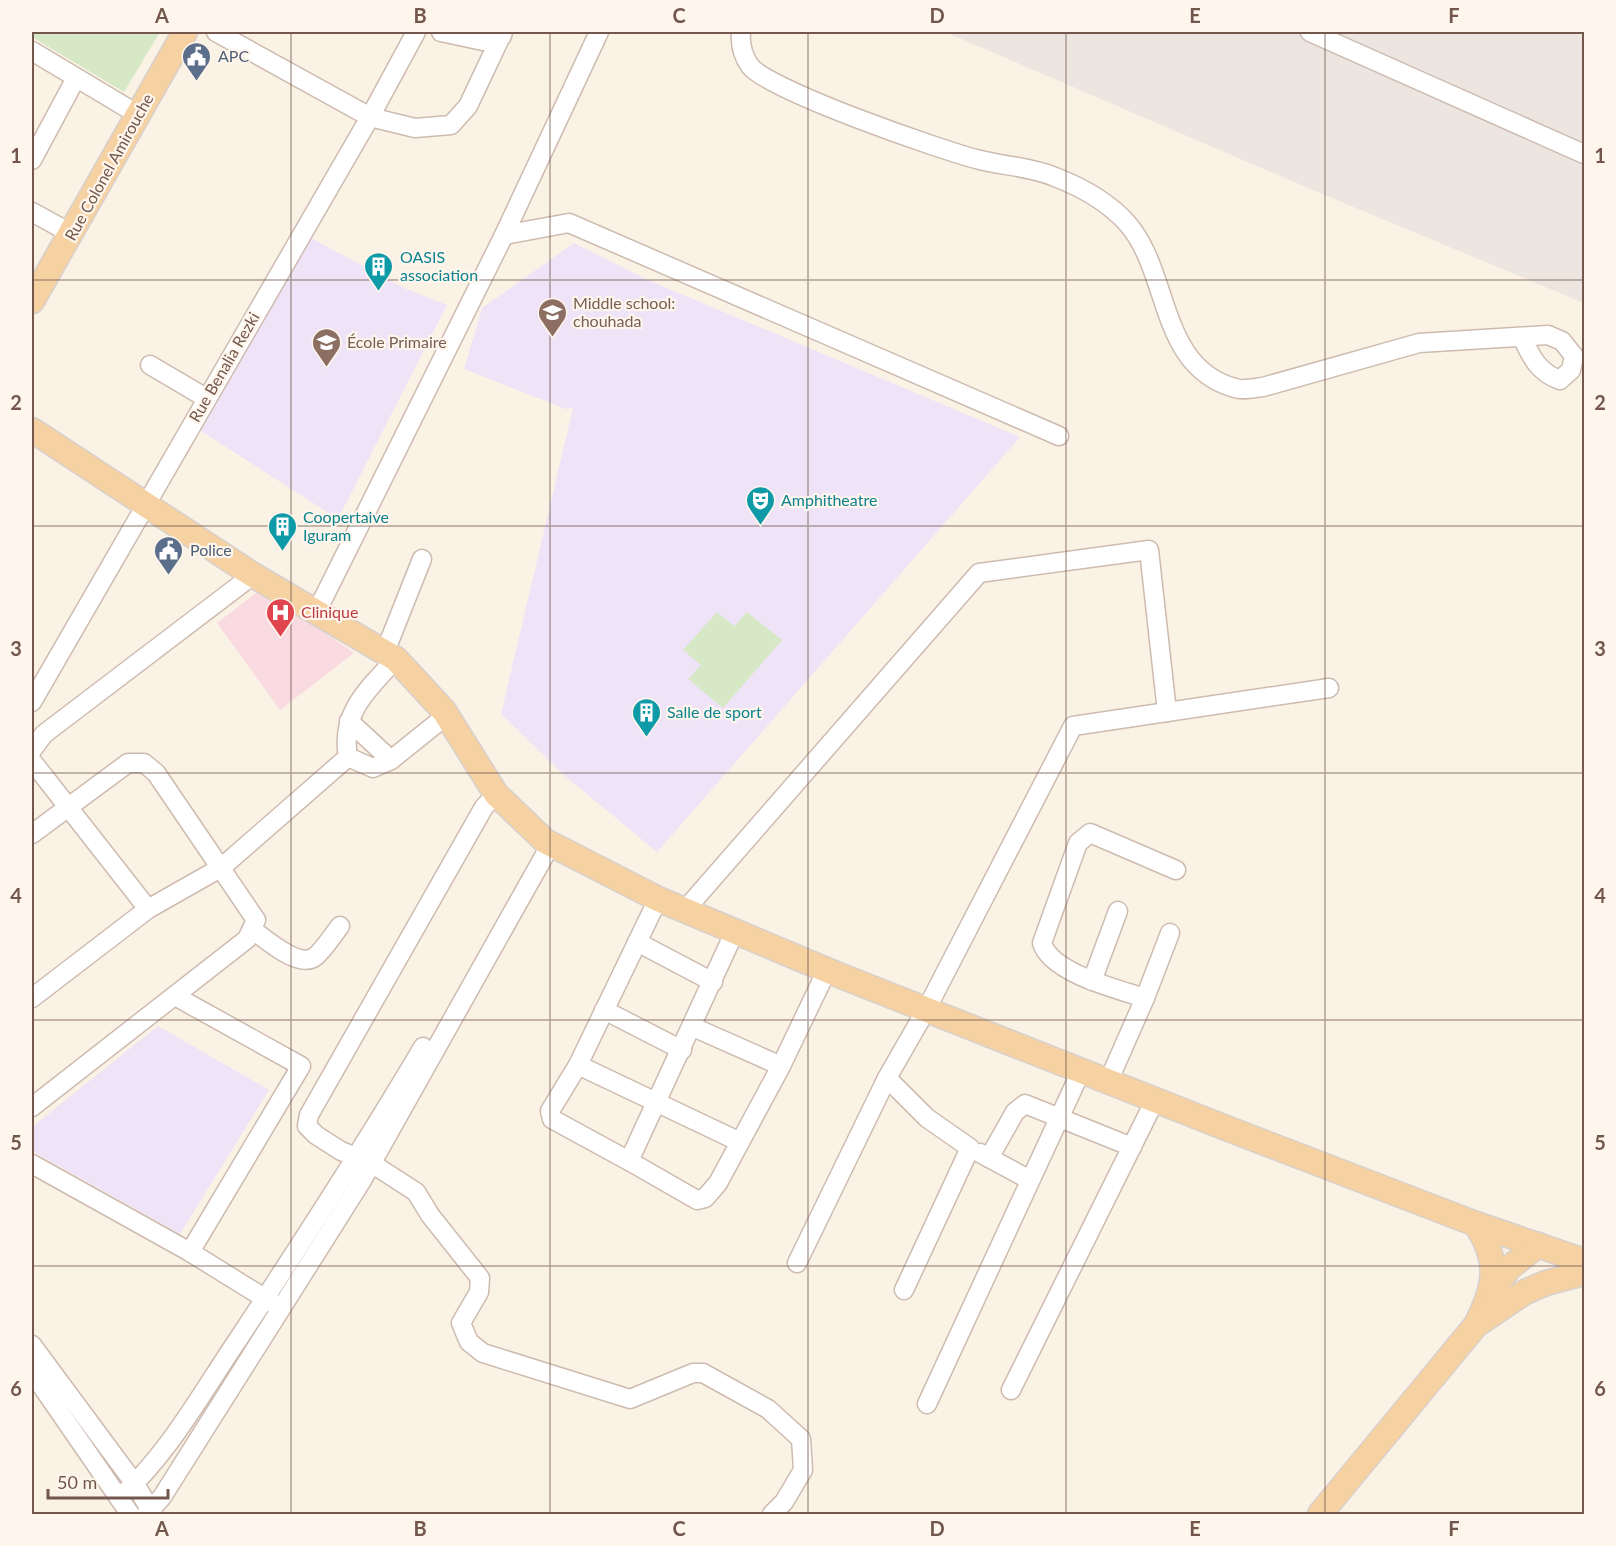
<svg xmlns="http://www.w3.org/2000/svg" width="1616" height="1546" viewBox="0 0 1616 1546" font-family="Lato,sans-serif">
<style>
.industrial{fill:#ece5e0}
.education{fill:#efe3f8}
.medical{fill:#f8dae0}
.green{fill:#d6e8c5}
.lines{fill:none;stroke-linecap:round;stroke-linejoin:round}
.minor-casing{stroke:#cebbb0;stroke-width:21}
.major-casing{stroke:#d8d0cd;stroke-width:27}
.minor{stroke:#fff;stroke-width:18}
.major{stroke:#f6d1a2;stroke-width:24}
.grid{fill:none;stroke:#73574c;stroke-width:1.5;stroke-opacity:0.55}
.labels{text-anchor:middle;stroke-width:4.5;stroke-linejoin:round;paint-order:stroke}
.service-label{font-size:16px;fill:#4e5e75;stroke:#fef6ec;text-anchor:start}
.street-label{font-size:16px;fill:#73574c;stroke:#fef6ec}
.culture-label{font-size:16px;fill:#0d838f;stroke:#fef6ec;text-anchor:start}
.education-label{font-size:16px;fill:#785e54;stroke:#fef6ec;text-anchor:start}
.health-label{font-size:16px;fill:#be3a42;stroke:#fef6ec;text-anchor:start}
.neatline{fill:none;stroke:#73574c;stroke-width:2}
.grid-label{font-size:20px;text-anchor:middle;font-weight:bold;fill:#73574c}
</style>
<rect width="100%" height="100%" fill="#fbf2e6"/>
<!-- industrial -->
<polygon class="industrial" points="945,32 1584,32 1584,303 1320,193"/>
<!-- education -->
<g class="education">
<polygon points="311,238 404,288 447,305 338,519 201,431"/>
<polygon points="574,243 648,280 1020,437 657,852 564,775 501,714 573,408 566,409 464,369 482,308"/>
<polygon points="158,1026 269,1090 180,1234 32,1151 32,1127"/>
</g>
<!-- medical -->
<polygon class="medical" points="259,587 354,653 280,710 217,623 256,593"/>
<!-- green -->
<g class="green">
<polygon points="32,32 160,32 124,92 32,37"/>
<polygon points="717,612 734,626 747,612 782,640 723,708 688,679 701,665 683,650"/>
</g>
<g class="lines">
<defs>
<g id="minor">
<polyline points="216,32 370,117 415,128 451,125 468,106 503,32"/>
<polyline points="441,32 483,41 502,36"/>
<path d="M 741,32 C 740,43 743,56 750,66 C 768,90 943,151 980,160 C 1004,166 1032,167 1055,177 C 1081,187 1108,202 1127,223 C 1171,273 1158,367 1235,388 C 1243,391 1254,388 1263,387 L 1419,343 L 1548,335 L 1562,341 L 1574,356 L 1571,370 L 1560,380 C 1539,373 1531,357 1522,337"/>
<polyline points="1310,32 1584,154"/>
<polyline points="32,51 137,114"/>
<polyline points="32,160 76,78"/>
<polyline points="32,212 72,234"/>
<polyline points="504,235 569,223 1059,436"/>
<polyline points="150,365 206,398"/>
<polyline points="316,613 504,235 599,32"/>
<polyline points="385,652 422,559"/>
<polyline points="32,702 370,117 416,32"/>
<polyline points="32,750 44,734 253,575"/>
<polyline points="348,757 373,768 391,760 349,721"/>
<polyline points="391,760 447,715"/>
<polyline points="32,761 148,909"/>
<polyline points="496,794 484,807 309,1115 307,1126 316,1135 341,1151 371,1163 416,1192 430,1215 480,1278 479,1292 461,1323 469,1342 483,1353 630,1399 693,1373 703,1373 768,1409 801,1439 803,1470 784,1502 772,1514"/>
<polyline points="32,834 128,763 144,763 156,773 256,920 247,939 32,1107"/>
<polyline points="685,910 979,573 1149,550 1167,712"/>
<path d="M 253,930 C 267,940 300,970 316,956 C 325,948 333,935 340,926"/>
<polyline points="735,931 629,1161 697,1200 705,1198 718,1183 781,1066 827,970"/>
<polyline points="637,942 713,982"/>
<polyline points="1092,981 1118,911"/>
<polyline points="175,996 301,1066 190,1252"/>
<path d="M 32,998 L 148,909 L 222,867 L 348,757 C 340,713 368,689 396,659"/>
<polyline points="1145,998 1170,933"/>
<polyline points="604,1010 682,1050"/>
<polyline points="693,1027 781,1066"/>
<polyline points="578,1065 740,1142"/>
<path d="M 1108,1082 L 1145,998 C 1117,989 1051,973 1042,943 L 1078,843 L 1090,833 L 1176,870"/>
<polyline points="980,1153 1030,1180"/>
<polyline points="989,1158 1015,1112 1025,1104 1132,1147"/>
<polyline points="629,1161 552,1119 550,1111 578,1065 658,899"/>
<polyline points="32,1164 190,1252 274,1304"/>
<polyline points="797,1263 887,1078"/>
<polyline points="904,1290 970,1148 927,1118 887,1078 926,1010 1073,726 1329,688"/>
<polyline points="32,1345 135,1484 153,1514"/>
<polyline points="32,1372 130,1514"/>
<polyline points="1011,1390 1155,1100"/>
<polyline points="927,1404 1081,1071"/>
<path d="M 119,1498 C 168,1455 201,1394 237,1341 C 301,1244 364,1147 423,1047"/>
<polyline points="146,1514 162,1497 361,1182 551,844"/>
</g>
<g id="major">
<polyline points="32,301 185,32"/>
<polyline points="32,430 253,575 396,659 444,711 496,794 545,841 658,899 836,974 1226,1128 1476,1224 1584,1261"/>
<path d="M 1476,1224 C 1500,1262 1496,1285 1477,1323"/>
<polyline points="1492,1291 1509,1268 1538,1245"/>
<polyline points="1320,1514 1476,1325 1525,1292 1546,1283 1584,1273"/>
</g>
</defs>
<!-- minor casing -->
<use href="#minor" class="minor-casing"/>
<!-- major casing -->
<use href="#major" class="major-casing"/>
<!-- minor -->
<use href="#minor" class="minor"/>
<!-- major -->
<use href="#major" class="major"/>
</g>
<!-- grid -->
<path class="grid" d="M 291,32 L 291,1514M 550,32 L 550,1514M 808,32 L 808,1514M 1066,32 L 1066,1514M 1325,32 L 1325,1514M 32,280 L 1584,280M 32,526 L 1584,526M 32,773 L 1584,773M 32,1020 L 1584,1020M 32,1266 L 1584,1266"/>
<!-- icons -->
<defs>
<symbol id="civic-pin" viewBox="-11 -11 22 30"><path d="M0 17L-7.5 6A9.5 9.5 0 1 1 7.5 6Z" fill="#5c6f8a" stroke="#fef6ec"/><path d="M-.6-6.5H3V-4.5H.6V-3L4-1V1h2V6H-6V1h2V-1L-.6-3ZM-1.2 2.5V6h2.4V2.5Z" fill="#fff"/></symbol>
<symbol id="building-pin" viewBox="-11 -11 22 30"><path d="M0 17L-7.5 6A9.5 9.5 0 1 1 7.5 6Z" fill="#0f9aa8" stroke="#fef6ec"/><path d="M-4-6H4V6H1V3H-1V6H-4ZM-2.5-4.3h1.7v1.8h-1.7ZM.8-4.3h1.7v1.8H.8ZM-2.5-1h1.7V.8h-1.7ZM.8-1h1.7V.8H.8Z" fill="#fff"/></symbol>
<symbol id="school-pin" viewBox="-11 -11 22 30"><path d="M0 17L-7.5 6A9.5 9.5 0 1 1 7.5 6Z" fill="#8d6e63" stroke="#fef6ec"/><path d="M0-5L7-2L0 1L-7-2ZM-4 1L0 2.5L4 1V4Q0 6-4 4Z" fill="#fff"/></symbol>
<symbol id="theatre-pin" viewBox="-11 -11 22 30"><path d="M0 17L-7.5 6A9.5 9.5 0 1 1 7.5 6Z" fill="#0f9aa8" stroke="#fef6ec"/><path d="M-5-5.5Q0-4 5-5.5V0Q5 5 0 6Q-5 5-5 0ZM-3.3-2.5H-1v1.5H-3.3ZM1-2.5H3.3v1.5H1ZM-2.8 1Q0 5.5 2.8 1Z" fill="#fff"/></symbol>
<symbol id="hospital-pin" viewBox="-11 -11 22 30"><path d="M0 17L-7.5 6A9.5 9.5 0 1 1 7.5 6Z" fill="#e0444e" stroke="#fef6ec"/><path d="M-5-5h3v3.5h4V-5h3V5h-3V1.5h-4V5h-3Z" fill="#fff"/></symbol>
</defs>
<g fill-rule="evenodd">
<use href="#civic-pin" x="180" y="40" width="33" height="45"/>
<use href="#building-pin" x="362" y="250" width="33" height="45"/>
<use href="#school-pin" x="536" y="296" width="33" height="45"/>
<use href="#school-pin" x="310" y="326" width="33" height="45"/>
<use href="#theatre-pin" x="744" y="484" width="33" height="45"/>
<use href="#building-pin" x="266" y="510" width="33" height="45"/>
<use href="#civic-pin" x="152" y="534" width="33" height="45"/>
<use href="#hospital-pin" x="264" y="596" width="33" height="45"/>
<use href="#building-pin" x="630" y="696" width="33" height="45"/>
</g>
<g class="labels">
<!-- service labels -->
<g class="service-label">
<text x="218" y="62">APC</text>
<text x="190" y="556">Police</text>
</g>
<!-- street labels -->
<g class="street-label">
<text transform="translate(109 167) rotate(-61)" y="6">Rue Colonel Amirouche</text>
<text transform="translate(224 367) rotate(-60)" y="6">Rue Benalia Rezki</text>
</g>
<!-- culture labels -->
<g class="culture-label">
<text x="400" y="263">OASIS<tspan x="400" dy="18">association</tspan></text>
<text x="781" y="506">Amphitheatre</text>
<text x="303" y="523">Coopertaive<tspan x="303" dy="18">Iguram</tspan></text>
<text x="667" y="718">Salle de sport</text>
</g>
<!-- education labels -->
<g class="education-label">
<text x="573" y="309">Middle school:<tspan x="573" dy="18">chouhada</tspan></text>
<text x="347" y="348">École Primaire</text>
</g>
<!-- health labels -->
<g class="health-label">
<text x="301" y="618">Clinique</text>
</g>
</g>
<!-- border -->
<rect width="1616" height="1546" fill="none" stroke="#fef6ec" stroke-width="66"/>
<!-- scale -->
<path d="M48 1489v9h120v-9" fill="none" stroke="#73574c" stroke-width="3"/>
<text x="57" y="1489" font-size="18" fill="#73574c" stroke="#fef6ec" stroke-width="4.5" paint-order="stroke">50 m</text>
<rect x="33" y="33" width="1550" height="1480" class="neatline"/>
<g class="grid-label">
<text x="162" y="23">A</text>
<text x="420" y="23">B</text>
<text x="679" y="23">C</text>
<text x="937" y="23">D</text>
<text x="1195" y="23">E</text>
<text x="1454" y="23">F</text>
<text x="16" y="163">1</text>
<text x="1600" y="163">1</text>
<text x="16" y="410">2</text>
<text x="1600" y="410">2</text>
<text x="16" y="656">3</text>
<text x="1600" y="656">3</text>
<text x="16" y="903">4</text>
<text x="1600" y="903">4</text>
<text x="16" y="1150">5</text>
<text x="1600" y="1150">5</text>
<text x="16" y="1396">6</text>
<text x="1600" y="1396">6</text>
<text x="162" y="1536">A</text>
<text x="420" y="1536">B</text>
<text x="679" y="1536">C</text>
<text x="937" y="1536">D</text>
<text x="1195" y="1536">E</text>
<text x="1454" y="1536">F</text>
</g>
</svg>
